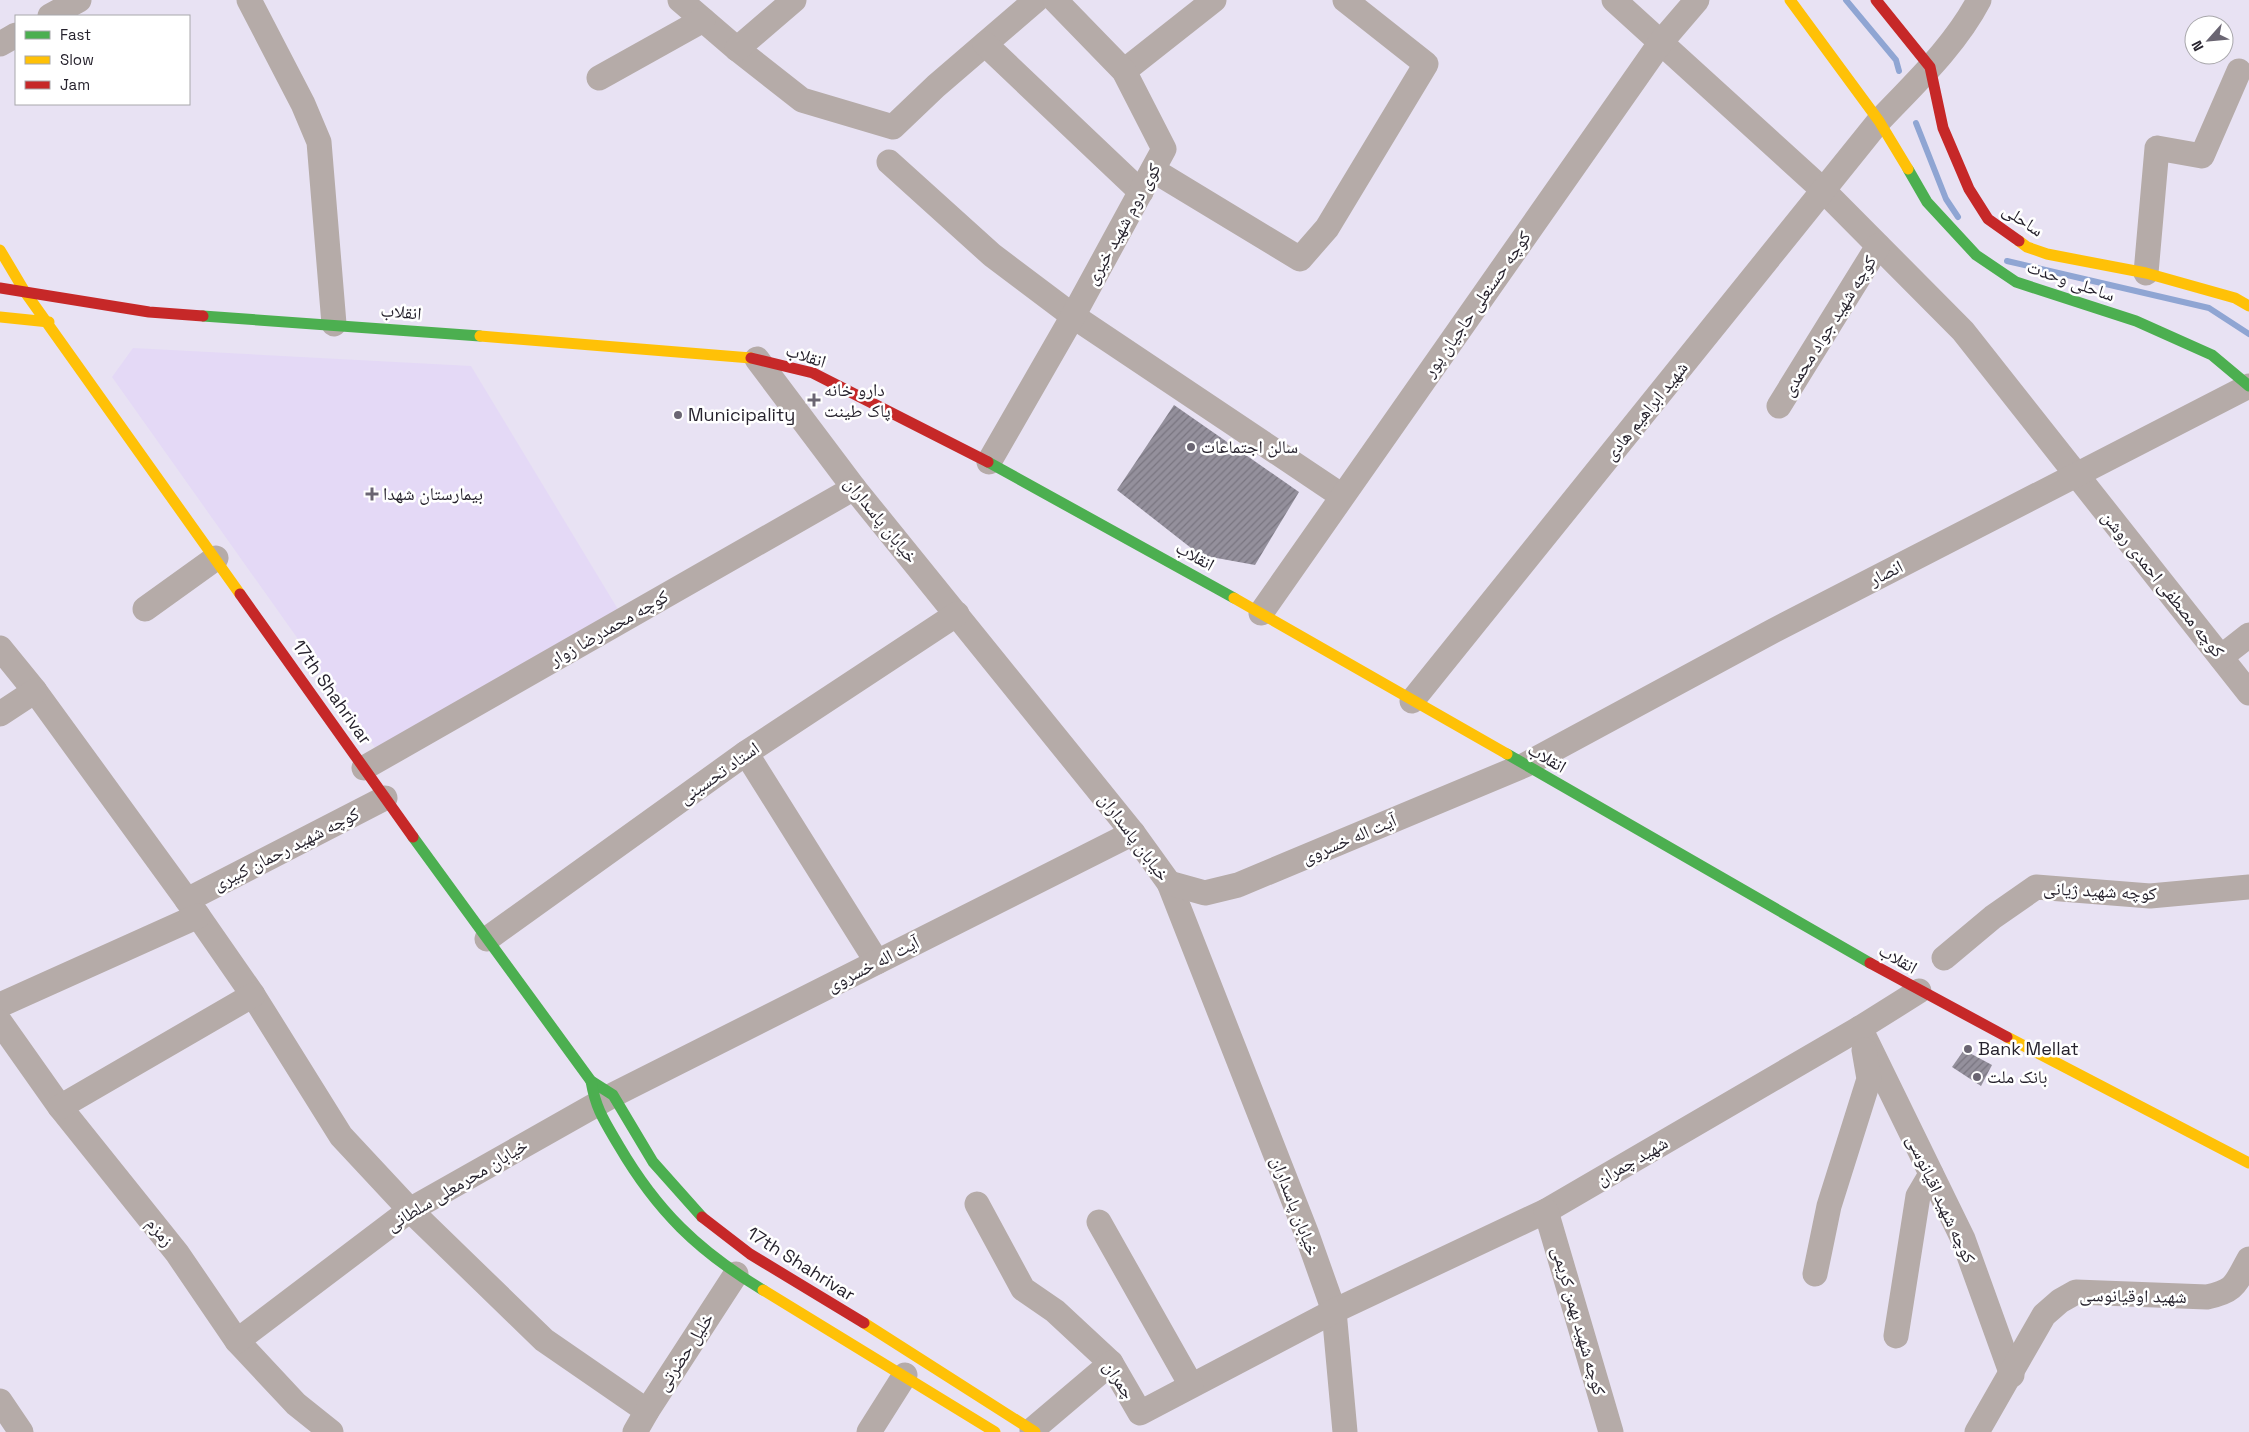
<svg xmlns="http://www.w3.org/2000/svg" width="2249" height="1432" viewBox="0 0 2249 1432" font-family="'Space Grotesk','Noto Naskh Arabic',sans-serif">
<style>
.built{fill:#e4d9f6}
.lines{fill:none;stroke-linecap:round;stroke-linejoin:round}
.stream{stroke:#8fa5d3;stroke-width:6}
.building{fill:url(#building-hatch)}
.street{stroke:#b5aba8;stroke-width:25}
.fast{stroke:#4caf50;stroke-width:11}
.slow{stroke:#ffc107;stroke-width:11}
.jam{stroke:#c62828;stroke-width:11}
.poi-dot{fill:#6a6572;stroke:#fff;stroke-width:2}
.labels{text-anchor:middle;stroke-width:5;stroke-linejoin:round;paint-order:stroke}
.street-label{font-size:18px;fill:#26222d;stroke:#fff}
.poi-label{font-size:18px;fill:#26222d;stroke:#fff;text-anchor:start}
</style>
<defs>
<pattern id="building-hatch" width="6" height="6" patternUnits="userSpaceOnUse" patternTransform="scale(1.25)"><rect width="6" height="6" fill="#94909c"/><path d="M-1 1l2-2M0 6l6-6M5 7l2-2" fill="none" stroke="#797580"/></pattern>
</defs>
<rect width="100%" height="100%" fill="#e8e2f3"/>
<!-- built -->
<polygon class="built" points="133,348 471,366 619,611 376,749 112,377"/>
<g class="lines">
<!-- stream -->
<g class="stream">
<polyline points="1846,0 1896,60 1899,71"/>
<polyline points="1916,123 1946,199 1958,217"/>
<polyline points="2007,261 2209,308 2249,334"/>
</g>
</g>
<!-- building -->
<g class="building">
<polygon points="1174,405 1299,492 1255,565 1200,555 1117,490"/>
<polygon points="1964,1050 1992,1065 1981,1086 1952,1067"/>
</g>
<g class="lines">
<!-- street -->
<g class="street">
<polyline points="249,0 303,104 319,142 334,324"/>
<polyline points="680,0 737,49 802,100 893,127 936,86 1036,0"/>
<polyline points="1614,0 1823,190 1963,331 2249,693"/>
<polyline points="50,16 79,0"/>
<polyline points="0,44 16,35"/>
<polyline points="985,44 1141,192"/>
<polyline points="737,49 794,0"/>
<polyline points="1124,71 1214,0"/>
<polyline points="599,78 703,20"/>
<polyline points="889,162 992,255 1073,316 1342,496"/>
<polyline points="1153,170 1300,259 1327,228 1426,64 1345,0"/>
<polyline points="2146,273 2157,148 2202,156 2239,71"/>
<polyline points="757,359 854,488 1133,833 1169,883 1306,1232 1334,1311 1345,1432"/>
<polyline points="1779,406 1878,246"/>
<polyline points="989,462 1073,316 1164,149 1124,71 1055,0"/>
<polyline points="145,609 216,558"/>
<polyline points="1261,613 1661,42 1697,0"/>
<polyline points="0,648 35,691 187,900 253,995 341,1136 410,1210 544,1340 647,1411"/>
<polyline points="2221,657 2249,635"/>
<path d="M 1412,701 L 1879,121 C 1914,84 1955,46 1979,0"/>
<polyline points="0,714 35,691"/>
<polyline points="746,753 877,962"/>
<polyline points="364,768 854,488"/>
<polyline points="1169,883 1205,893 1238,885 1525,765 1773,631 2249,386"/>
<polyline points="187,900 385,798"/>
<polyline points="487,939 746,753 957,614"/>
<polyline points="1944,958 1993,917 2036,887 2150,896 2249,887"/>
<polyline points="0,1005 198,916"/>
<polyline points="0,1022 60,1107 177,1253 237,1341 296,1404 331,1432"/>
<polyline points="1860,1028 1963,1239 2012,1375"/>
<polyline points="60,1107 253,995"/>
<polyline points="977,1204 1023,1289 1055,1311 1111,1363 1140,1413 1334,1311 1546,1211 1860,1028 1919,991"/>
<polyline points="1546,1211 1611,1432"/>
<polyline points="1099,1222 1191,1385"/>
<polyline points="1815,1274 1829,1206 1869,1079 1864,1050"/>
<polyline points="1896,1336 1918,1196 1931,1174"/>
<polyline points="237,1341 410,1210 613,1095 1133,833"/>
<polyline points="0,1401 21,1432"/>
<polyline points="1032,1430 1111,1363"/>
<polyline points="635,1432 647,1411 736,1274"/>
<polyline points="869,1432 905,1375"/>
<path d="M 1977,1432 L 2044,1315 L 2060,1301 L 2076,1292 L 2207,1297 C 2236,1291 2235,1284 2249,1259"/>
</g>
<!-- fast -->
<g class="fast">
<polyline points="1908,169 1927,202 1976,255 2016,282 2136,321 2212,355 2249,386"/>
<polyline points="203,316 480,336"/>
<polyline points="988,462 1234,598"/>
<polyline points="1507,754 1870,963"/>
<polyline points="413,837 591,1081 613,1095 653,1162 702,1217"/>
<path d="M 591,1081 C 596,1110 605,1122 619,1146 C 657,1211 698,1251 763,1290"/>
</g>
<!-- slow -->
<g class="slow">
<polyline points="1790,0 1879,121 1908,169"/>
<polyline points="2019,241 2027,247 2047,254 2146,273 2235,298 2249,306"/>
<polyline points="0,250 25,292 240,594"/>
<polyline points="0,317 49,322"/>
<polyline points="480,336 751,358"/>
<polyline points="1234,598 1507,754"/>
<polyline points="2007,1037 2249,1163"/>
<polyline points="763,1290 995,1432"/>
<polyline points="864,1323 1035,1432"/>
</g>
<!-- jam -->
<g class="jam">
<polyline points="1876,0 1930,67 1943,128 1969,189 1988,219 2019,241"/>
<polyline points="0,288 149,312 203,316"/>
<polyline points="751,358 813,373 988,462"/>
<polyline points="240,594 413,837"/>
<polyline points="1870,963 2007,1037"/>
<polyline points="702,1217 750,1254 864,1323"/>
</g>
</g>
<!-- markers -->
<g class="poi-dot">
<path d="M811.5 392.5h5v5h5v5h-5v5h-5v-5h-5v-5h5z"/>
<circle cx="678" cy="415" r="5"/>
<circle cx="1191" cy="447" r="5"/>
<path d="M369.5 486.5h5v5h5v5h-5v5h-5v-5h-5v-5h5z"/>
<circle cx="1968" cy="1049" r="5"/>
<circle cx="1977" cy="1077" r="5"/>
</g>
<g class="labels">
<!-- street labels -->
<g class="street-label">
<text transform="translate(2023 220) rotate(34)" y="6">ساحلی</text>
<text transform="translate(1123 224) rotate(-61)" y="6">کوی دوم شهید خیری</text>
<text transform="translate(2071 281) rotate(19)" y="6">ساحلی وحدت</text>
<text transform="translate(1477 304) rotate(-55)" y="6">کوچه حسنعلی حاجیان پور</text>
<text transform="translate(401 312) rotate(5)" y="6">انقلاب</text>
<text transform="translate(1829 326) rotate(-58)" y="6">کوچه شهید جواد محمدی</text>
<text transform="translate(806 356) rotate(18)" y="6">انقلاب</text>
<text transform="translate(1646 411) rotate(-51)" y="6">شهید ابراهیم هادی</text>
<text transform="translate(881 520) rotate(51)" y="6">خیابان پاسداران</text>
<text transform="translate(1195 556) rotate(29)" y="6">انقلاب</text>
<text transform="translate(1886 573) rotate(-27)" y="6">انصار</text>
<text transform="translate(2163 584) rotate(51)" y="6">کوچه مصطفی احمدی روشن</text>
<text transform="translate(609 628) rotate(-30)" y="6">کوچه محمدرضا زوار</text>
<text transform="translate(332 692) rotate(55)" y="6">17th Shahrivar</text>
<text transform="translate(1547 758) rotate(30)" y="6">انقلاب</text>
<text transform="translate(719 773) rotate(-35)" y="6">استاد تحسینی</text>
<text transform="translate(1134 837) rotate(53)" y="6">خیابان پاسداران</text>
<text transform="translate(1349 839) rotate(-23)" y="6">آیت اله خسروی</text>
<text transform="translate(286 849) rotate(-27)" y="6">کوچه شهید رحمان کبیری</text>
<text transform="translate(2100 891) rotate(3)" y="6">کوچه شهید ژیانی</text>
<text transform="translate(1898 959) rotate(30)" y="6">انقلاب</text>
<text transform="translate(873 964) rotate(-27)" y="6">آیت اله خسروی</text>
<text transform="translate(1632 1161) rotate(-30)" y="6">شهید چمران</text>
<text transform="translate(457 1185) rotate(-31)" y="6">خیابان محرمعلی سلطانی</text>
<text transform="translate(1941 1199) rotate(65)" y="6">کوچه شهید اقیانوسی</text>
<text transform="translate(1295 1206) rotate(69)" y="6">خیابان پاسداران</text>
<text transform="translate(160 1232) rotate(51)" y="6">زمزم</text>
<text transform="translate(801 1264) rotate(32)" y="6">17th Shahrivar</text>
<text transform="translate(2133 1296) rotate(1)" y="6">شهید اوقیانوسی</text>
<text transform="translate(1579 1321) rotate(74)" y="6">کوچه شهید بهمن کریمی</text>
<text transform="translate(685 1352) rotate(-57)" y="6">خلیل حضرتی</text>
<text transform="translate(1119 1380) rotate(57)" y="6">چمران</text>
</g>
<!-- poi labels -->
<g class="poi-label">
<text x="824" y="396">دارو خانه<tspan x="824" dy="21">پاک طینت</tspan></text>
<text x="688" y="421">Municipality</text>
<text x="1201" y="453">سالن اجتماعات</text>
<text x="383" y="500">بیمارستان شهدا</text>
<text x="1978" y="1055">Bank Mellat</text>
<text x="1987" y="1083">بانک ملت</text>
</g>
</g>
<!-- legend -->
<rect x="15" y="15" width="175" height="90" fill="#ffffff" stroke="#a8a7ab"/>
<rect x="25" y="31" width="25" height="8" fill="#4caf50" stroke="#a8a7ab"/>
<text x="60" y="40" font-size="15" fill="#26222d">Fast</text>
<rect x="25" y="56" width="25" height="8" fill="#ffc107" stroke="#a8a7ab"/>
<text x="60" y="65" font-size="15" fill="#26222d">Slow</text>
<rect x="25" y="81" width="25" height="8" fill="#c62828" stroke="#a8a7ab"/>
<text x="60" y="90" font-size="15" fill="#26222d">Jam</text>
<!-- north arrow -->
<g transform="translate(2209 40) rotate(243)"><circle r="24" fill="#ffffff" stroke="#a8a7ab"/>
<path d="M0-4L9 19L0 12L-9 19Z" fill="#6a6572"/>
<text y="-8" font-size="14" font-weight="bold" text-anchor="middle" fill="#26222d">N</text>
</g>
</svg>
